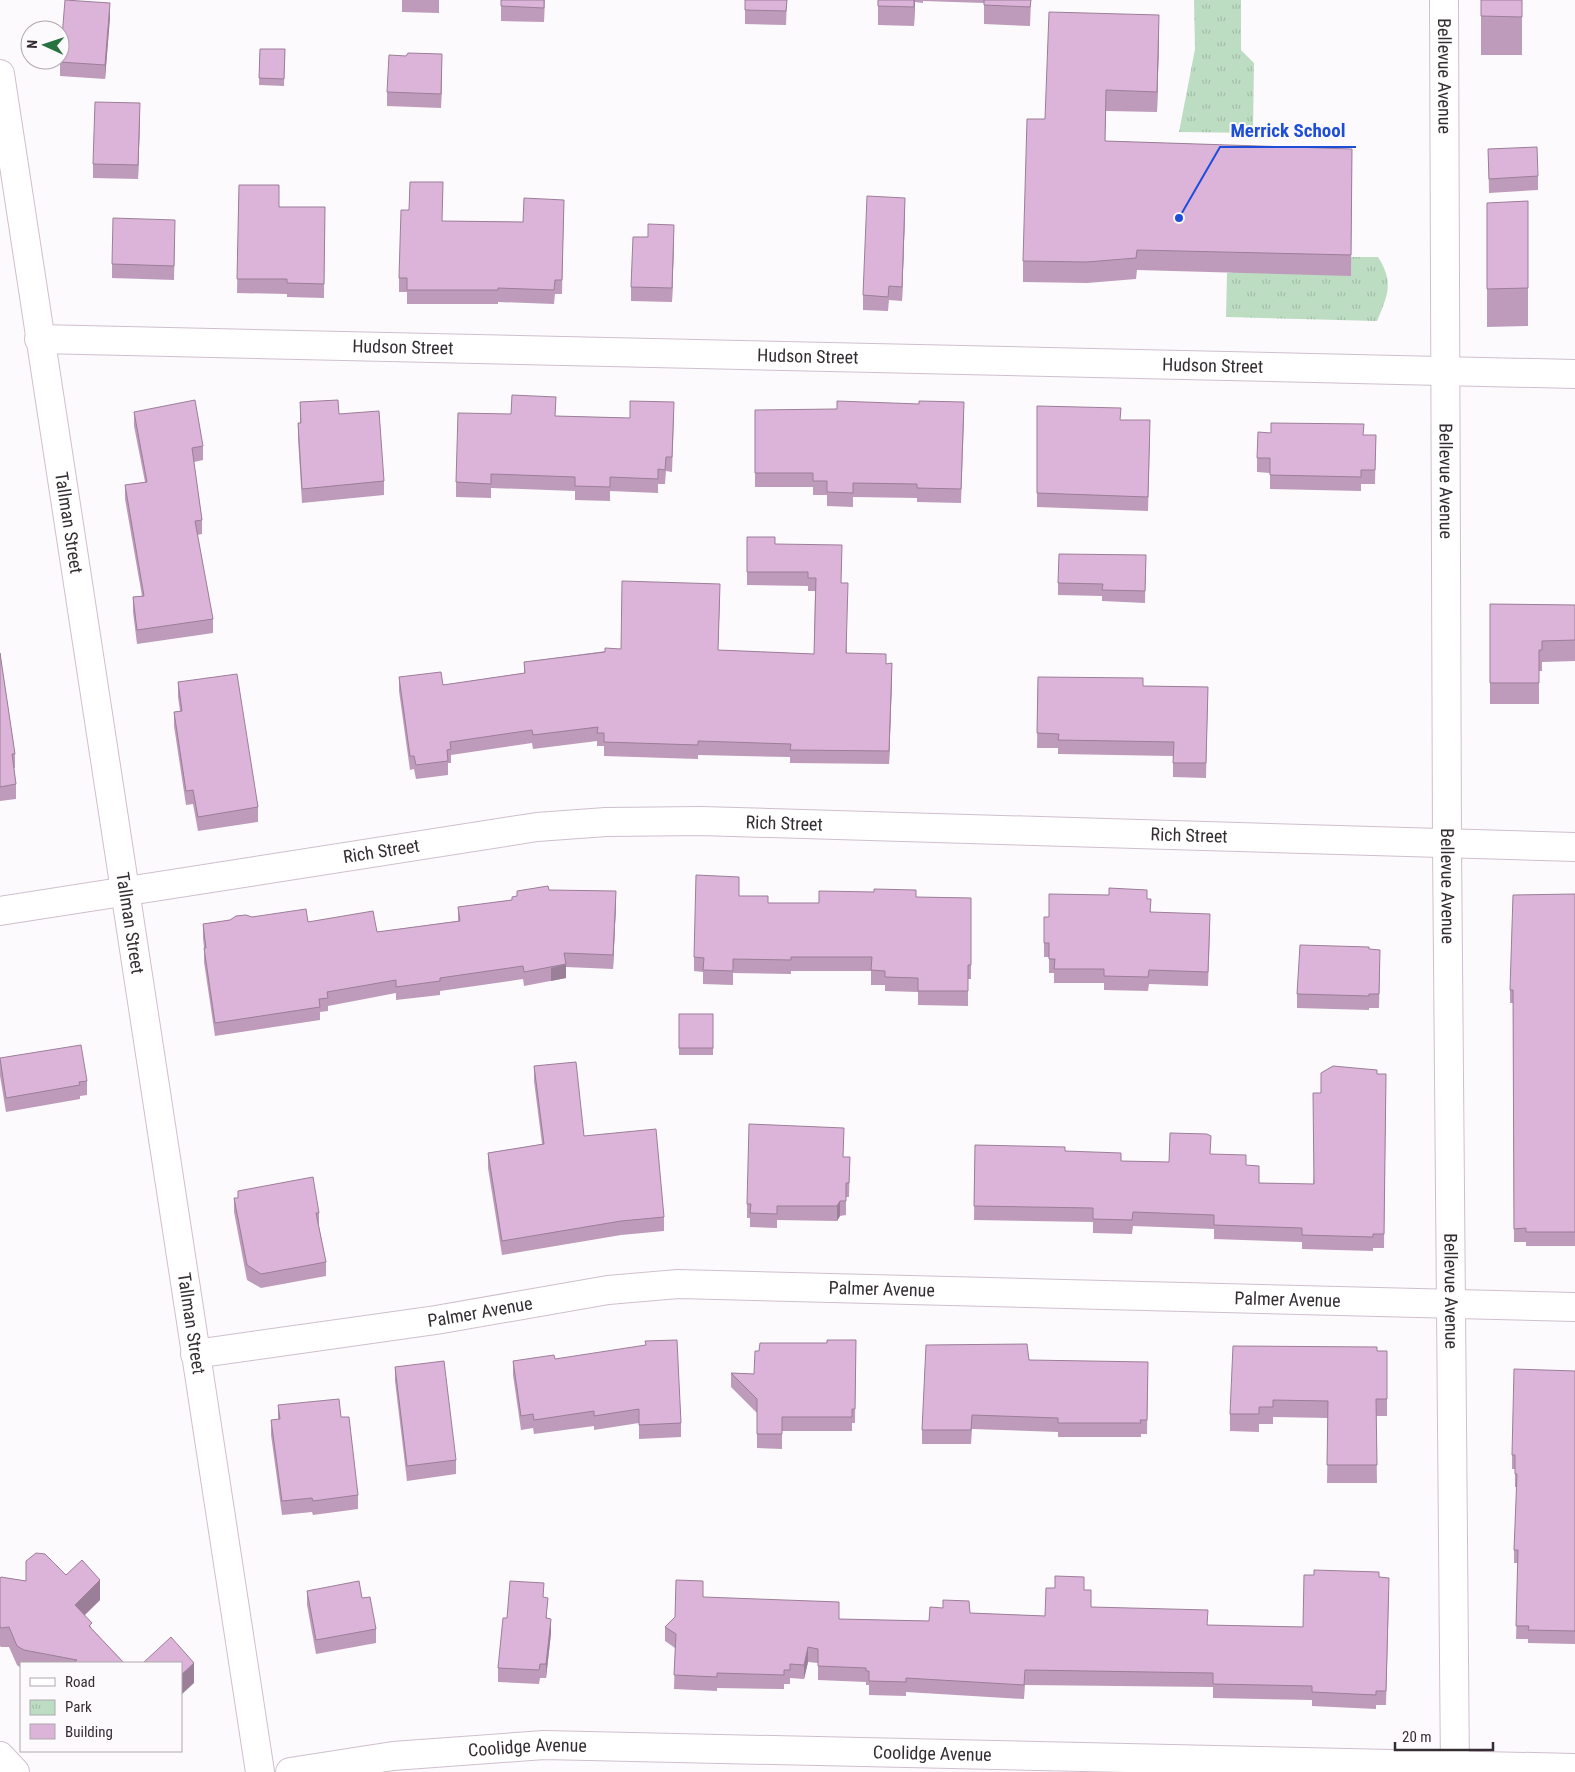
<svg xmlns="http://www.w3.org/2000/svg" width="1575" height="1772" viewBox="0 0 1575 1772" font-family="'Roboto Condensed',sans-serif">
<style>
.park{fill:url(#park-tufts)}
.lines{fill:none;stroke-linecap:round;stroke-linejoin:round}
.street-casing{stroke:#cfbfcd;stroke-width:30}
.secondary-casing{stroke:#cfbfcd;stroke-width:30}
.street{stroke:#fff;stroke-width:28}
.secondary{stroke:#fff;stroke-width:28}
.wall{fill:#be9bbb}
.shaded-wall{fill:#9b7e98}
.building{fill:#ddb4d9;stroke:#9b7e98}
.labels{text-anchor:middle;stroke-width:4;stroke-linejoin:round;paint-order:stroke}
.street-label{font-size:18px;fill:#342e33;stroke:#fdfafd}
.leader{fill:none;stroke:#1d4ed8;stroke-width:2}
.callout-dot{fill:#1d4ed8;stroke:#fdfafd;stroke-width:2}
.callout-label{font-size:19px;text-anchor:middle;font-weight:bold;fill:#1d4ed8;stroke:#fdfafd;stroke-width:4;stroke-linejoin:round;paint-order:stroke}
</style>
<defs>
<pattern id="park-tufts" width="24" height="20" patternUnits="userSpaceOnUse" patternTransform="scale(1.25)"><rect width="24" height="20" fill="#bdddc3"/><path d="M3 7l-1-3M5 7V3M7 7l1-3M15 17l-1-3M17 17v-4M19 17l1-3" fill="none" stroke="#a3bea8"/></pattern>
</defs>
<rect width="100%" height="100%" fill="#fdfafd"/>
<!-- park -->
<g class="park">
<polygon points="1194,0 1241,0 1241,50 1254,63 1253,133 1179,132 1195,49"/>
<path d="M 1351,257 L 1378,257 C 1394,282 1388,295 1377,321 L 1226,317 L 1227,273 Z"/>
</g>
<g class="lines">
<defs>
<g id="street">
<path id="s1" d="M 1444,0 L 1447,844 L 1455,1772"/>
<path id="s2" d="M 0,74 L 260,1772"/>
<path id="s3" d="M 39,339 L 1575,374"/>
<path id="s4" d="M 0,911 L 537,827 L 606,822 L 701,821 L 1575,847"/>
<path id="s5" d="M 195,1354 L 436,1320 L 608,1290 L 678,1284 L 1575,1307"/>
<path id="s6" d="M 290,1772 L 393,1756 L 544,1745 L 1575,1768"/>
</g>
<polyline id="secondary" points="0,1756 15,1772"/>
</defs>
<!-- street casing -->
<use href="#street" class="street-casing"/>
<!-- secondary casing -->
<use href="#secondary" class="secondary-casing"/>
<!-- street -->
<use href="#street" class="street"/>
<!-- secondary -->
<use href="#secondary" class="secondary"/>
</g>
<!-- wall -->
<g class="wall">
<polygon points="402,0 439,0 439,13 402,12"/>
<polygon points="501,0 545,0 544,22 501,21"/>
<polygon points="745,0 787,0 786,25 745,24"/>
<polygon points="878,0 1031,0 1030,26 984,24 984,3 923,1 923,3 915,2 914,26 878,25"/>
<rect x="1481" y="0" width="41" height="55"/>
<polygon points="110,17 105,79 60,76 60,62"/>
<polygon points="1159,36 1157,112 1106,111 1105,141 1352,149 1351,276 1137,270 1136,279 1087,283 1023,282 1023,261 1045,119"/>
<polygon points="260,49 285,49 284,86 259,85"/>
<polygon points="442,69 441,108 387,106 387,92"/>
<polygon points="140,117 138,179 93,178 93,164"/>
<polygon points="1488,149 1538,176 1538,190 1489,193"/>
<polygon points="239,185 279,207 325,207 324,298 287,297 287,294 237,293"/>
<polygon points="564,200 562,294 555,294 554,304 498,302 498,304 407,304 407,292 399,292 399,278 442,221 523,222"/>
<polygon points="1528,201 1528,326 1487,327 1487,289"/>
<polygon points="905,212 902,301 889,300 888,311 863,310 863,295"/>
<polygon points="175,234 174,280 112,278 112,264"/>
<polygon points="674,239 672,302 631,301 631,287"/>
<polygon points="300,402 384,481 384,495 302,503 298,438 298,423 300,423"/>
<polygon points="1037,406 1120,420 1150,434 1148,511 1037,507"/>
<polygon points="755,410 964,417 961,503 917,502 917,498 853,497 853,507 827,506 827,495 813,495 813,487 755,487"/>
<polygon points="134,412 203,446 203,460 194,462 202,520 202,534 197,535 213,619 213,633 137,644 133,612 133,597 142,596 125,499 125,485 145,482 134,426"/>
<polygon points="555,416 630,418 674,416 672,472 666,471 665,484 658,484 658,493 610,491 610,501 575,500 575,491 491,488 491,498 456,497 456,482"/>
<polygon points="1364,435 1376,435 1375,484 1361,484 1361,491 1270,489 1270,473 1257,472 1257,458"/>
<polygon points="747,537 775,544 842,583 847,653 886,664 892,677 889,764 790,763 790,757 698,755 698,759 604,756 604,746 597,746 597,741 533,749 532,743 451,755 451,763 448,763 448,775 416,779 414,769 410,770 399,691 399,677 443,685 524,673 524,662 621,649 720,598 718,650 814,654 815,591 808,591 808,586 747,585"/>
<polygon points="1146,555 1145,603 1102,601 1102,596 1058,595 1058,583"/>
<polygon points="1490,604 1575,605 1575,661 1542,662 1542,671 1539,671 1539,704 1490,704"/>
<polygon points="0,653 15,754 15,768 14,768 16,784 16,799 0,801"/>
<polygon points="1038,677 1143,686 1208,687 1206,778 1173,777 1173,756 1058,754 1058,748 1037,748"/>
<polygon points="178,682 258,807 258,822 198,831 193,804 186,805 174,726 174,712 180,711 178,697"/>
<polygon points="549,890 616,904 613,969 566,967 566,978 524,986 523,979 440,991 440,995 396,1000 396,993 328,1006 328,1011 320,1012 320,1020 215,1036 204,962 204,948 203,938 203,924 252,917 308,922 377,932 458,921 458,907 512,900 517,896 517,891"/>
<polygon points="1575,894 1575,1246 1526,1246 1526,1242 1514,1242 1513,1003 1510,1003 1510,990"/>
<polygon points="739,896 768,903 819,903 916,897 971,898 971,979 968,979 968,1006 918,1005 918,992 885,991 885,985 871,985 871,971 791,971 791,974 733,973 733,985 703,984 703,972 694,971 694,957"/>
<polygon points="1147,899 1151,912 1210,929 1208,986 1149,984 1148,991 1104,990 1104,983 1054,983 1054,973 1049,973 1049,957 1044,957 1044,943 1049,917"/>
<polygon points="1369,949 1380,964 1379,1008 1369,1008 1369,1010 1297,1008 1297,994"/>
<rect x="679" y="1014" width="34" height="41"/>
<polygon points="0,1058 87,1081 87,1095 80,1096 80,1099 6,1112 0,1076"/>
<polygon points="534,1066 584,1136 664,1217 664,1231 621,1235 502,1255 488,1168 488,1153 542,1144 534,1081"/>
<polygon points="1377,1074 1386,1074 1384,1248 1373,1248 1373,1251 1302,1249 1302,1242 1214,1239 1214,1229 1133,1226 1132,1234 1093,1233 1093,1222 974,1220 975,1145 1065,1151 1121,1161 1169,1162 1211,1154 1246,1165 1259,1183 1313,1184 1321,1093"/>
<polygon points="843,1157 850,1157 849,1197 846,1197 846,1215 840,1216 837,1221 777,1220 777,1228 750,1227 750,1218 747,1218 747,1204"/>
<polygon points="238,1191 319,1213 319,1227 326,1262 326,1276 261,1288 247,1280 234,1212 234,1198 238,1198"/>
<polygon points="856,1340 855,1423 852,1423 852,1431 782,1431 782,1449 757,1448 757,1413 731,1387 731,1373 754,1374 827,1343"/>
<polygon points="1377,1351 1387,1351 1387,1416 1376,1416 1377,1483 1327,1483 1328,1418 1273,1417 1273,1424 1259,1424 1259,1432 1230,1431 1230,1414"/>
<polygon points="555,1359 681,1423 681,1437 639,1439 639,1423 594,1430 594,1426 534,1434 533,1428 521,1430 513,1375 513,1361"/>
<polygon points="1029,1360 1148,1376 1147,1434 1141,1434 1141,1437 1058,1437 1058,1432 972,1429 971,1444 922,1444 922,1430"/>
<polygon points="395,1367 456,1460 456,1474 407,1481 395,1381"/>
<polygon points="1575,1371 1575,1644 1528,1643 1528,1639 1516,1639 1518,1563 1514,1563 1514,1550 1517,1487 1515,1487 1515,1469 1512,1469 1512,1455"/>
<polygon points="278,1405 341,1417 358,1495 358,1509 313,1515 312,1512 282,1515 271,1435 271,1420 278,1420"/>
<polygon points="66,1575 100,1600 85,1615 92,1629 124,1663 21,1663 21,1668 17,1665 9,1647 1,1647 0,1646 0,1578 26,1581"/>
<polygon points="1379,1577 1389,1592 1386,1705 1376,1705 1376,1709 1312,1706 1312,1700 1213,1698 1213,1687 1025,1685 1024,1699 906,1692 906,1696 869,1695 869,1685 866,1685 866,1682 818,1680 818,1663 808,1662 804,1679 790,1678 790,1684 784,1684 784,1689 717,1688 717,1691 674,1689 675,1648 665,1641 665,1627 675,1617 703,1598 839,1619 929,1621 970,1613 1045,1616 1084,1590 1091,1607 1208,1625 1303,1627"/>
<polygon points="307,1591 362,1598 376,1629 376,1643 316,1654 307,1605"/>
<polygon points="544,1597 547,1618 551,1633 546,1678 540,1678 539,1684 498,1682 498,1668 507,1618"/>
</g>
<!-- shaded-wall -->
<g class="shaded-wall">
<polygon points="914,0 915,0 914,26"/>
<polygon points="110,3 110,17 105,79 105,65"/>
<polygon points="1159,15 1159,36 1157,112 1157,92"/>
<polygon points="442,54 442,69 441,108 441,94"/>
<polygon points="140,103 140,117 138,179 138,165"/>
<polygon points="905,198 905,212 902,301 902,287"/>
<polygon points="674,225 674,239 672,302 672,288"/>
<polygon points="892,663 892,677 889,764 889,751"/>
<polygon points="616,891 616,904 613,969 613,955"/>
<polygon points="566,964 566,978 551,981 551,968"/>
<polygon points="840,1201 840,1216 837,1221 837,1206"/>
<polygon points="100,1580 100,1600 75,1624 75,1605"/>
<polygon points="551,1619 551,1633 546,1678 546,1664"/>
<polygon points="808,1647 808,1662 804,1679 804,1665"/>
<polygon points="194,1663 194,1683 181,1695 181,1675"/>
</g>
<!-- building -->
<g class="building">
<polygon points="65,0 110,3 105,65 60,62"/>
<polygon points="501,0 544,0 544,8 501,6"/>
<polygon points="745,0 787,0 786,11 745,10"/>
<polygon points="878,0 914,0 914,7 878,6"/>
<polygon points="984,0 1031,0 1030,7 984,5"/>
<polygon points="1481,0 1522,0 1522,17 1481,16"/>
<polygon points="1049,12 1159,15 1157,92 1106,90 1105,141 1352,149 1351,255 1137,250 1136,258 1087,262 1023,261 1027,119 1045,119"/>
<polygon points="260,49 285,49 284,79 259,78"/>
<polygon points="408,53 442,54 441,94 387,92 389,55 406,56"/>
<polygon points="95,102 140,103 138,165 93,164"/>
<polygon points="1537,147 1538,176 1489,179 1488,149"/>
<polygon points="410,182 443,182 442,221 523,222 524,198 564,200 562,280 555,280 554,290 498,288 498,290 407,290 407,278 399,278 401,210 409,210"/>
<polygon points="239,185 279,185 279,207 325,207 324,284 287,283 287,279 237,279"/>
<polygon points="867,196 905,198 902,287 889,286 888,297 863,295"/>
<polygon points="1528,201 1528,288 1487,289 1487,203"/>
<polygon points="113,218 175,220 174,266 112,264"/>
<polygon points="648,224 674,225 672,288 631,287 633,237 648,237"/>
<polygon points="512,395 556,397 555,416 630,418 630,401 674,402 672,457 666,457 665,470 658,469 658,479 610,477 610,487 575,486 575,477 491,474 491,484 456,482 458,413 511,414"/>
<polygon points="195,400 203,446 192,448 202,520 195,521 213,619 137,630 133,597 144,596 125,485 147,482 134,412"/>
<polygon points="338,400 339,414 379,411 384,481 302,489 298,423 301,423 300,402"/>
<polygon points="837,401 919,404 919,401 964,402 961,489 917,488 917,484 853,483 853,493 827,492 827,481 813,481 813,473 755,473 755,410 837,409"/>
<polygon points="1037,406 1121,408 1120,420 1150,420 1148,497 1037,493"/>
<polygon points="1271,423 1364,424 1363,435 1376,435 1375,470 1361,470 1361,477 1270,475 1270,458 1257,458 1258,432 1271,433"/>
<polygon points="747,537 775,537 775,544 842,545 841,583 848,583 846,653 886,654 886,664 892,663 889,751 790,750 791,744 698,741 698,745 604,742 604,733 597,733 598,727 533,735 532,730 450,742 451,749 447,750 448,761 416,765 414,756 410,756 399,677 441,672 443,685 525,673 524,662 605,652 605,648 621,649 622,581 720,584 718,650 814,654 816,578 808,578 808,572 747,572"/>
<polygon points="1059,554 1146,555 1145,591 1102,590 1103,584 1058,583"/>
<polygon points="1490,604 1575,605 1575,640 1542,641 1542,650 1539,650 1539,683 1490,683"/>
<polygon points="0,653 15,754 12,754 16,784 0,787"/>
<polygon points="237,674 258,807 198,817 193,790 186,791 174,712 182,711 178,682"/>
<polygon points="1038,677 1143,678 1143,686 1208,687 1206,763 1173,763 1174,742 1058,740 1059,734 1037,733"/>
<polygon points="696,875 739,877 739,896 768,896 768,903 819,903 819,891 874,892 874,889 916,890 916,897 971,898 971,965 968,965 968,991 918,991 918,978 885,977 885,971 871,970 872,957 791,957 791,960 733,959 733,971 703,970 704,958 694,957"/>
<polygon points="548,886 549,890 616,891 613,955 564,953 566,964 524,972 523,966 440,978 440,981 396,987 396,980 327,992 328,998 319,999 320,1007 215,1023 204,948 206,948 203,924 230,920 236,916 246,915 252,917 306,909 308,922 373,911 377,932 460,921 458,907 512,900 512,897 517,896 517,891"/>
<polygon points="1109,888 1147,890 1147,899 1151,899 1150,912 1210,914 1208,972 1149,970 1148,977 1104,976 1104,969 1054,969 1055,959 1049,959 1049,943 1044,943 1044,917 1049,917 1049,894 1109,895"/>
<polygon points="1575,894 1575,1232 1526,1232 1526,1228 1514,1229 1513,990 1510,990 1513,895"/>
<polygon points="1300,945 1369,947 1369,949 1380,950 1379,994 1369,994 1369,996 1297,994"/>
<rect x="679" y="1014" width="34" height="34"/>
<polygon points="81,1045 87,1081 79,1082 80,1085 6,1098 0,1058"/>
<polygon points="576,1062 584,1136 656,1129 664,1217 621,1221 502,1241 488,1153 544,1144 534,1066"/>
<polygon points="1333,1066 1377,1070 1377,1074 1386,1074 1384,1234 1373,1234 1373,1237 1302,1235 1302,1228 1214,1225 1214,1215 1133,1212 1132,1220 1093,1219 1093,1208 974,1206 975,1145 1065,1147 1065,1151 1121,1153 1121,1161 1169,1162 1170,1133 1207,1134 1211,1136 1210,1154 1246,1155 1246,1165 1259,1166 1259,1183 1314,1184 1313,1093 1321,1093 1321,1073"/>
<polygon points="749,1124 844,1128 843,1157 850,1157 849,1183 846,1183 846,1201 840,1201 837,1206 777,1206 777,1214 750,1213 751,1204 747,1204"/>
<polygon points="313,1177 319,1213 316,1213 326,1262 261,1274 247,1265 234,1198 238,1198 238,1191"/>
<polygon points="677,1340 681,1423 639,1425 639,1409 594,1416 594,1411 534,1420 533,1414 521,1416 513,1361 554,1355 555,1359 646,1345 645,1341"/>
<polygon points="827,1340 856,1340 855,1409 852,1409 852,1417 782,1417 782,1434 757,1434 757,1399 731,1373 754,1374 755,1351 759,1351 760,1343 827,1343"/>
<polygon points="1027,1344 1029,1360 1148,1362 1147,1420 1140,1420 1141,1423 1058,1423 1058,1418 972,1415 971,1430 922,1430 926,1345"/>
<polygon points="1233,1346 1377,1347 1377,1351 1387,1351 1387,1399 1376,1399 1377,1465 1327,1465 1328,1401 1273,1400 1273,1407 1259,1407 1259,1414 1230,1414"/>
<polygon points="444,1361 456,1460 407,1466 395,1367"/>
<polygon points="1514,1369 1575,1371 1575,1631 1528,1630 1529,1626 1516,1626 1518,1550 1514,1550 1517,1474 1515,1474 1515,1455 1512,1455"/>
<polygon points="339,1399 341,1417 349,1417 358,1495 313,1501 312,1498 282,1501 271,1420 280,1419 278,1405"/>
<polygon points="36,1553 45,1554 66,1575 82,1560 100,1580 75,1605 92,1623 89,1626 124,1663 73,1663 77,1660 24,1650 17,1646 9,1627 1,1628 0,1626 0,1578 1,1577 26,1581 26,1561"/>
<polygon points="1314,1570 1379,1572 1379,1577 1389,1578 1386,1691 1376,1691 1376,1695 1312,1692 1312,1686 1213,1684 1213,1673 1025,1670 1024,1685 906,1678 906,1682 869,1681 869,1671 866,1671 866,1668 818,1666 818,1649 808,1647 804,1665 790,1664 790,1670 784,1670 784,1675 717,1673 717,1677 674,1675 676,1634 665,1627 675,1617 676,1580 703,1581 703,1597 839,1602 839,1619 929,1621 930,1607 943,1608 943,1600 969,1601 970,1613 1045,1616 1046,1588 1055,1588 1055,1576 1084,1577 1084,1590 1091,1590 1091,1607 1208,1610 1207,1625 1303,1627 1304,1575 1314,1575"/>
<polygon points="359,1581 362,1598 370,1597 376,1629 316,1640 307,1591"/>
<polygon points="510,1581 544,1583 543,1597 548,1598 546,1618 551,1619 546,1664 540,1664 539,1670 498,1668 503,1618 507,1618"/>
<polygon points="171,1637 194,1663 181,1675 181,1663 143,1663"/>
</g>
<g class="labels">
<!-- street labels -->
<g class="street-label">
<text dy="6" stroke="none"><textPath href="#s1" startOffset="76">Bellevue Avenue</textPath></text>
<text dy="6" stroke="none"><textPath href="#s3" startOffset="364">Hudson Street</textPath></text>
<text dy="6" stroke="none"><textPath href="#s3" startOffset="769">Hudson Street</textPath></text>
<text dy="6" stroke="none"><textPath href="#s3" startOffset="1174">Hudson Street</textPath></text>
<text dy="6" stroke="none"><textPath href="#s1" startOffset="481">Bellevue Avenue</textPath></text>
<text dy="6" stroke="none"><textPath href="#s2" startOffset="454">Tallman Street</textPath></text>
<text dy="6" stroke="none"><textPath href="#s4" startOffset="791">Rich Street</textPath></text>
<text dy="6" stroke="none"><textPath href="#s4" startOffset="1196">Rich Street</textPath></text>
<text dy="6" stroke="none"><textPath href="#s4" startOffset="386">Rich Street</textPath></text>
<text dy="6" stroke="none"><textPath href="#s1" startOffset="886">Bellevue Avenue</textPath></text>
<text dy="6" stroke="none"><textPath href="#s2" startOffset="859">Tallman Street</textPath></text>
<text dy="6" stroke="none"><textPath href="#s5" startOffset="692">Palmer Avenue</textPath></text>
<text dy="6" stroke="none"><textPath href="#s1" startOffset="1291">Bellevue Avenue</textPath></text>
<text dy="6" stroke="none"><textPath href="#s5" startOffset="1098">Palmer Avenue</textPath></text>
<text dy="6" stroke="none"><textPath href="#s5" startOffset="288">Palmer Avenue</textPath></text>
<text dy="6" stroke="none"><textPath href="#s2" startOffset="1264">Tallman Street</textPath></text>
<text dy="6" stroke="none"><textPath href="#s6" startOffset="239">Coolidge Avenue</textPath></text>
<text dy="6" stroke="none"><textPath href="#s6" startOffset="644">Coolidge Avenue</textPath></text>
</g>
</g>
<!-- callouts -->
<path class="leader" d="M1179 218L1220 147H1356"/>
<circle class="callout-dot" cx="1179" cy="218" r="5"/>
<g class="callout-label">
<text x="1288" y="137">Merrick School</text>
</g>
<!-- legend -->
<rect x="20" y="1662" width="162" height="90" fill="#fdfafd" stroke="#ada8ac"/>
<rect x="30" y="1678" width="25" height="8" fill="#ffffff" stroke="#ada8ac"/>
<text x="65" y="1687" font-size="15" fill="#342e33">Road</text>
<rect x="30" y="1700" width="25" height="15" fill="url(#park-tufts)" stroke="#ada8ac"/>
<text x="65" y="1712" font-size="15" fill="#342e33">Park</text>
<rect x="30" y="1724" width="25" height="15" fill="#ddb4d9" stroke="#ada8ac"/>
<text x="65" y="1737" font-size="15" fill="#342e33">Building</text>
<!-- north arrow -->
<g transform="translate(45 45) rotate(273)"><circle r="24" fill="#fdfafd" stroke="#ada8ac"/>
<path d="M0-4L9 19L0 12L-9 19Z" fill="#287240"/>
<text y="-8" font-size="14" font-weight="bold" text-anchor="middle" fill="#342e33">N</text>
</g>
<!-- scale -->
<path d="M1395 1742v8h98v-8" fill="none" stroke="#342e33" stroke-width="2.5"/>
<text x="1402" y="1742" font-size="15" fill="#342e33" stroke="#fdfafd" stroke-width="4" paint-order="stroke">20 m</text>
</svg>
